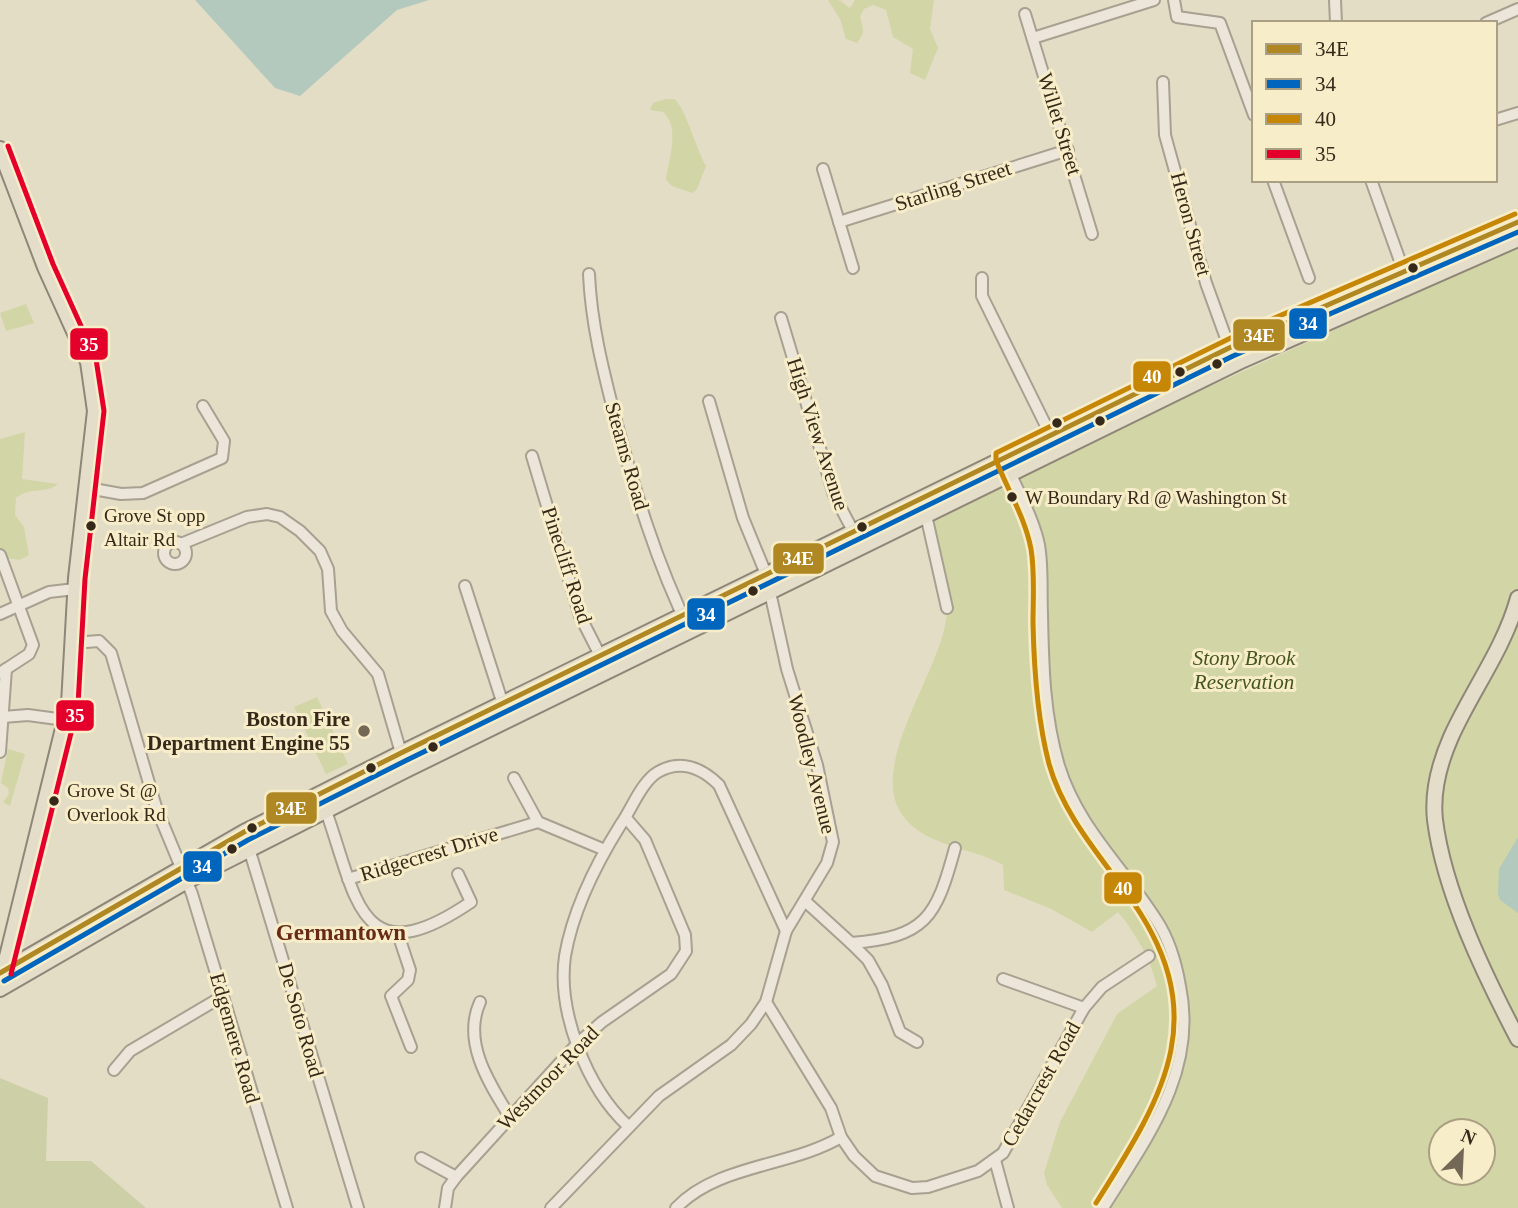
<svg xmlns="http://www.w3.org/2000/svg" width="1518" height="1208" viewBox="0 0 1518 1208" font-family="Georgia,serif">
<style>
.green{fill:#d2d6a6;fill-rule:evenodd}
.cemetery{fill:#cdcfa7}
.water{fill:#b3c9bd}
.lines{fill:none;stroke-linecap:round;stroke-linejoin:round}
.minor-casing{stroke:#a8a090;stroke-width:14}
.major-casing{stroke:#8e8677;stroke-width:18}
.minor{stroke:#ebe6d9;stroke-width:10}
.major{stroke:#e3ddc9;stroke-width:14}
.bus-1-casing{stroke:#f8edc9;stroke-width:10}
.bus-2-casing{stroke:#f8edc9;stroke-width:10}
.bus-3-casing{stroke:#f8edc9;stroke-width:10}
.bus-4-casing{stroke:#f8edc9;stroke-width:10}
.bus-1{stroke:#af8824;stroke-width:5}
.bus-2{stroke:#0065bd;stroke-width:5}
.bus-3{stroke:#c78706;stroke-width:5}
.bus-4{stroke:#e4002b;stroke-width:5}
.bus-dot{fill:#362919;stroke:#f8edc9;stroke-width:2.5}
.poi-dot{fill:#736856;stroke:#f8edc9;stroke-width:2.5}
.labels{text-anchor:middle;stroke-width:6;stroke-linejoin:round;paint-order:stroke}
.bus-label{font-size:19px;fill:#362919;stroke:#f8edc9;text-anchor:start}
.street-label{font-size:21px;fill:#362919;stroke:#f8edc9}
.park-label{font-size:21px;font-style:italic;fill:#44551e;stroke:#f8edc9}
.poi-label{font-size:21px;font-weight:bold;fill:#362919;stroke:#f8edc9;text-anchor:end}
.neighbourhood-label{font-size:23px;font-weight:bold;fill:#672a15;stroke:#f8edc9}
.line-badge{stroke:#f8edc9;stroke-width:2.5}
.badge-label{font-size:19px;text-anchor:middle;font-weight:bold;fill:#fff}
</style>
<rect width="100%" height="100%" fill="#e4ddc6"/>
<!-- green -->
<g class="green">
<path d="M 828,0 L 839,0 L 850,8 L 855,0 L 934,0 L 930,29 L 938,48 L 925,80 L 910,73 L 913,49 L 893,37 L 886,10 L 873,5 L 864,9 L 860,16 C 863,29 866,31 857,43 L 846,39 L 840,19 Z"/>
<path d="M 665,99 L 674,99 C 685,106 696,149 706,166 L 697,189 L 692,193 L 672,186 L 666,180 C 668,161 681,127 663,112 L 650,110 L 653,103 Z"/>
<path d="M 1518,247 L 1518,1208 L 1062,1208 L 1047,1185 L 1044,1173 L 1060,1122 L 1117,1014 L 1157,986 C 1150,958 1136,934 1118,912 L 1092,932 L 1051,909 L 1004,890 L 1003,865 C 973,848 931,847 907,821 C 859,770 947,667 947,609 C 947,582 933,543 926,515 ZM 1441,1131 L 1483,1131 L 1483,1173 L 1441,1173 Z"/>
<polygon points="26,304 34,323 6,331 0,313"/>
<path d="M 25,432 L 22,479 L 58,484 C 47,494 28,487 16,498 L 15,515 L 24,527 L 29,555 L 20,560 L 7,558 L 0,548 L 0,439 Z"/>
<polygon points="317,697 348,764 326,774 294,707"/>
<polygon points="8,749 25,754 10,806 3,802 9,794 8,788 1,783"/>
</g>
<!-- cemetery -->
<polygon class="cemetery" points="0,1078 48,1098 46,1161 91,1161 146,1208 0,1208"/>
<!-- water -->
<g class="water">
<polygon points="195,0 429,0 397,10 300,96 275,88"/>
<polygon points="1518,837 1518,913 1500,900 1498,894 1499,869"/>
</g>
<g class="lines">
<defs>
<g id="minor">
<polyline points="1174,0 1177,17 1220,23 1254,115"/>
<polyline points="1335,0 1336,23"/>
<polyline points="1025,14 1092,234"/>
<polyline points="1486,23 1518,9"/>
<polyline points="1033,38 1154,0"/>
<polyline points="1163,82 1165,135 1206,283 1235,363"/>
<polyline points="1495,120 1518,113"/>
<polyline points="823,169 853,268"/>
<polyline points="1273,180 1309,278"/>
<polyline points="1371,180 1409,286"/>
<polyline points="839,222 1068,150"/>
<path d="M 589,274 C 591,323 603,370 615,417 C 635,491 656,562 690,631"/>
<polyline points="982,278 982,296 1051,436"/>
<polyline points="781,318 834,495 861,546"/>
<polyline points="532,456 580,616 608,671"/>
<path d="M 1004,457 C 1014,486 1033,515 1039,545 C 1043,568 1041,591 1042,614 C 1043,666 1044,715 1059,766 C 1078,828 1124,868 1157,921 C 1170,941 1176,963 1180,986 C 1198,1072 1146,1139 1103,1208"/>
<polyline points="88,488 121,494 143,493 222,458 224,441 203,406"/>
<polyline points="926,515 947,608"/>
<circle cx="175" cy="553" r="11"/>
<polyline points="181,544 247,517 267,514 280,517 300,531 320,551 328,569 331,611 342,631 378,674 406,770"/>
<polyline points="0,555 33,645 29,654 0,673"/>
<polyline points="465,586 508,720"/>
<polyline points="0,614 49,592 75,589"/>
<polyline points="73,643 99,641 111,653 156,807 192,894 287,1208"/>
<polyline points="3,717 28,715 65,720"/>
<polyline points="0,752 6,669"/>
<polyline points="514,778 538,822 605,850"/>
<path d="M 326,811 C 357,898 359,978 471,902 L 458,874"/>
<polyline points="244,832 358,1208"/>
<polyline points="348,879 538,822"/>
<path d="M 805,901 L 851,943 C 926,937 936,918 955,848"/>
<polyline points="398,934 410,970 408,980 391,996 411,1047"/>
<polyline points="851,943 868,960 882,985 900,1032 917,1042"/>
<polyline points="1003,979 1084,1008"/>
<path d="M 480,1002 C 462,1042 489,1083 510,1117"/>
<polyline points="766,1002 831,1108 841,1137 854,1156 875,1176 912,1188 928,1187 978,1171 1003,1153 1084,1008 1102,987 1149,956"/>
<polyline points="114,1070 130,1051 223,996"/>
<path d="M 628,1126 C 587,1088 557,1012 565,956 C 573,909 596,864 621,824 C 631,810 642,781 658,772 C 681,759 702,768 719,785 L 786,931"/>
<polyline points="421,1158 456,1177"/>
<polyline points="995,1160 1008,1208"/>
<polyline points="445,1208 448,1188 456,1177 577,1044 602,1022 671,974 686,951 685,935 645,840 626,818"/>
<polyline points="551,1208 659,1096 731,1045 751,1024 766,1002 786,931 827,863 833,842 817,765 787,669 766,574 743,518 709,401"/>
<path d="M 676,1208 C 718,1164 791,1167 841,1137"/>
</g>
<g id="major">
<polyline points="0,149 45,267 88,362 95,411 76,578 69,704 2,977"/>
<path d="M 1518,598 C 1504,649 1472,690 1451,737 C 1440,762 1432,793 1435,820 C 1444,892 1485,976 1518,1039"/>
<polyline points="0,973 244,832 401,753 1229,348 1518,222"/>
<polyline points="0,989 187,881 406,770 1243,360 1518,239"/>
</g>
</defs>
<!-- minor casing -->
<use href="#minor" class="minor-casing"/>
<!-- major casing -->
<use href="#major" class="major-casing"/>
<!-- minor -->
<use href="#minor" class="minor"/>
<!-- major -->
<use href="#major" class="major"/>
<defs>
<polyline id="bus-1" points="0,973 244,832 401,753 1229,348 1518,222"/>
<polyline id="bus-2" points="4,981 248,840 405,761 1233,356 1518,232"/>
<path id="bus-3" d="M 1096,1203 C 1167,1091 1215,1012 1125,891 C 1096,851 1063,813 1049,764 C 1037,718 1034,670 1033,623 C 1033,598 1035,573 1031,549 C 1025,517 1007,489 996,460 L 996,453 L 1249,329 L 1515,214"/>
<polyline id="bus-4" points="8,146 53,264 96,359 104,411 85,579 78,705 11,974"/>
</defs>
<!-- bus-1 casing -->
<use href="#bus-1" class="bus-1-casing"/>
<!-- bus-2 casing -->
<use href="#bus-2" class="bus-2-casing"/>
<!-- bus-3 casing -->
<use href="#bus-3" class="bus-3-casing"/>
<!-- bus-4 casing -->
<use href="#bus-4" class="bus-4-casing"/>
<!-- bus-1 -->
<use href="#bus-1" class="bus-1"/>
<!-- bus-2 -->
<use href="#bus-2" class="bus-2"/>
<!-- bus-3 -->
<use href="#bus-3" class="bus-3"/>
<!-- bus-4 -->
<use href="#bus-4" class="bus-4"/>
</g>
<!-- markers -->
<g class="bus-dot">
<circle cx="1413" cy="268" r="6"/>
<circle cx="1217" cy="364" r="6"/>
<circle cx="1180" cy="372" r="6"/>
<circle cx="1100" cy="421" r="6"/>
<circle cx="1057" cy="423" r="6"/>
<circle cx="1012" cy="497" r="6"/>
<circle cx="91" cy="526" r="6"/>
<circle cx="862" cy="527" r="6"/>
<circle cx="753" cy="591" r="6"/>
<circle cx="433" cy="747" r="6"/>
<circle cx="371" cy="768" r="6"/>
<circle cx="54" cy="801" r="6"/>
<circle cx="252" cy="828" r="6"/>
<circle cx="232" cy="849" r="6"/>
</g>
<circle class="poi-dot" cx="364" cy="731" r="7"/>
<g class="labels">
<!-- bus labels -->
<g class="bus-label">
<text x="1025" y="504">W Boundary Rd @ Washington St</text>
<text x="104" y="522">Grove St opp<tspan x="104" dy="24">Altair Rd</tspan></text>
<text x="67" y="797">Grove St @<tspan x="67" dy="24">Overlook Rd</tspan></text>
</g>
<!-- street labels -->
<g class="street-label">
<text transform="translate(1060 124) rotate(73)" y="7">Willet Street</text>
<text transform="translate(953 186) rotate(-18)" y="7">Starling Street</text>
<text transform="translate(1191 224) rotate(75)" y="7">Heron Street</text>
<text transform="translate(818 434) rotate(72)" y="7">High View Avenue</text>
<text transform="translate(627 456) rotate(74)" y="7">Stearns Road</text>
<text transform="translate(567 565) rotate(72)" y="7">Pinecliff Road</text>
<text transform="translate(812 764) rotate(76)" y="7">Woodley Avenue</text>
<text transform="translate(429 854) rotate(-17)" y="7">Ridgecrest Drive</text>
<text transform="translate(301 1020) rotate(74)" y="7">De Soto Road</text>
<text transform="translate(235 1038) rotate(74)" y="7">Edgemere Road</text>
<text transform="translate(548 1078) rotate(-46)" y="7">Westmoor Road</text>
<text transform="translate(1041 1084) rotate(-61)" y="7">Cedarcrest Road</text>
</g>
<!-- park labels -->
<g class="park-label">
<text x="1244" y="665">Stony Brook<tspan x="1244" dy="24">Reservation</tspan></text>
</g>
<!-- poi labels -->
<g class="poi-label">
<text x="350" y="726">Boston Fire<tspan x="350" dy="24">Department Engine 55</tspan></text>
</g>
<!-- neighbourhood labels -->
<g class="neighbourhood-label">
<text x="341" y="940">Germantown</text>
</g>
</g>
<g class="line-badge">
<rect x="1288" y="307" width="40" height="33" rx="7" fill="#0065bd"/>
<rect x="1232" y="318" width="54" height="34" rx="7" fill="#af8824"/>
<rect x="69" y="327" width="40" height="34" rx="7" fill="#e4002b"/>
<rect x="1132" y="360" width="40" height="33" rx="7" fill="#c78706"/>
<rect x="772" y="542" width="53" height="33" rx="7" fill="#af8824"/>
<rect x="686" y="597" width="40" height="34" rx="7" fill="#0065bd"/>
<rect x="55" y="699" width="40" height="33" rx="7" fill="#e4002b"/>
<rect x="265" y="791" width="53" height="34" rx="7" fill="#af8824"/>
<rect x="182" y="850" width="41" height="33" rx="7" fill="#0065bd"/>
<rect x="1103" y="871" width="40" height="34" rx="7" fill="#c78706"/>
</g>
<g class="badge-label">
<text x="1308" y="330">34</text>
<text x="1259" y="342">34E</text>
<text x="89" y="351">35</text>
<text x="1152" y="383">40</text>
<text x="798" y="565">34E</text>
<text x="706" y="621">34</text>
<text x="75" y="722">35</text>
<text x="291" y="815">34E</text>
<text x="202" y="873">34</text>
<text x="1123" y="895">40</text>
</g>
<!-- legend -->
<rect x="1252" y="21" width="245" height="161" fill="#f8edc9" stroke="#aa9f83" stroke-width="2"/>
<rect x="1266" y="44" width="35" height="10" fill="#af8824" stroke="#aa9f83" stroke-width="2"/>
<text x="1315" y="56" font-size="21" fill="#362919">34E</text>
<rect x="1266" y="79" width="35" height="10" fill="#0065bd" stroke="#aa9f83" stroke-width="2"/>
<text x="1315" y="91" font-size="21" fill="#362919">34</text>
<rect x="1266" y="114" width="35" height="10" fill="#c78706" stroke="#aa9f83" stroke-width="2"/>
<text x="1315" y="126" font-size="21" fill="#362919">40</text>
<rect x="1266" y="149" width="35" height="10" fill="#e4002b" stroke="#aa9f83" stroke-width="2"/>
<text x="1315" y="161" font-size="21" fill="#362919">35</text>
<!-- north arrow -->
<g transform="translate(1462 1152) rotate(24)"><circle r="33" fill="#f8edc9" stroke="#aa9f83" stroke-width="2"/>
<path d="M0-5L12 26L0 18L-12 26Z" fill="#736856"/>
<text y="-10" font-size="19" font-weight="bold" text-anchor="middle" fill="#362919">N</text>
</g>
</svg>
